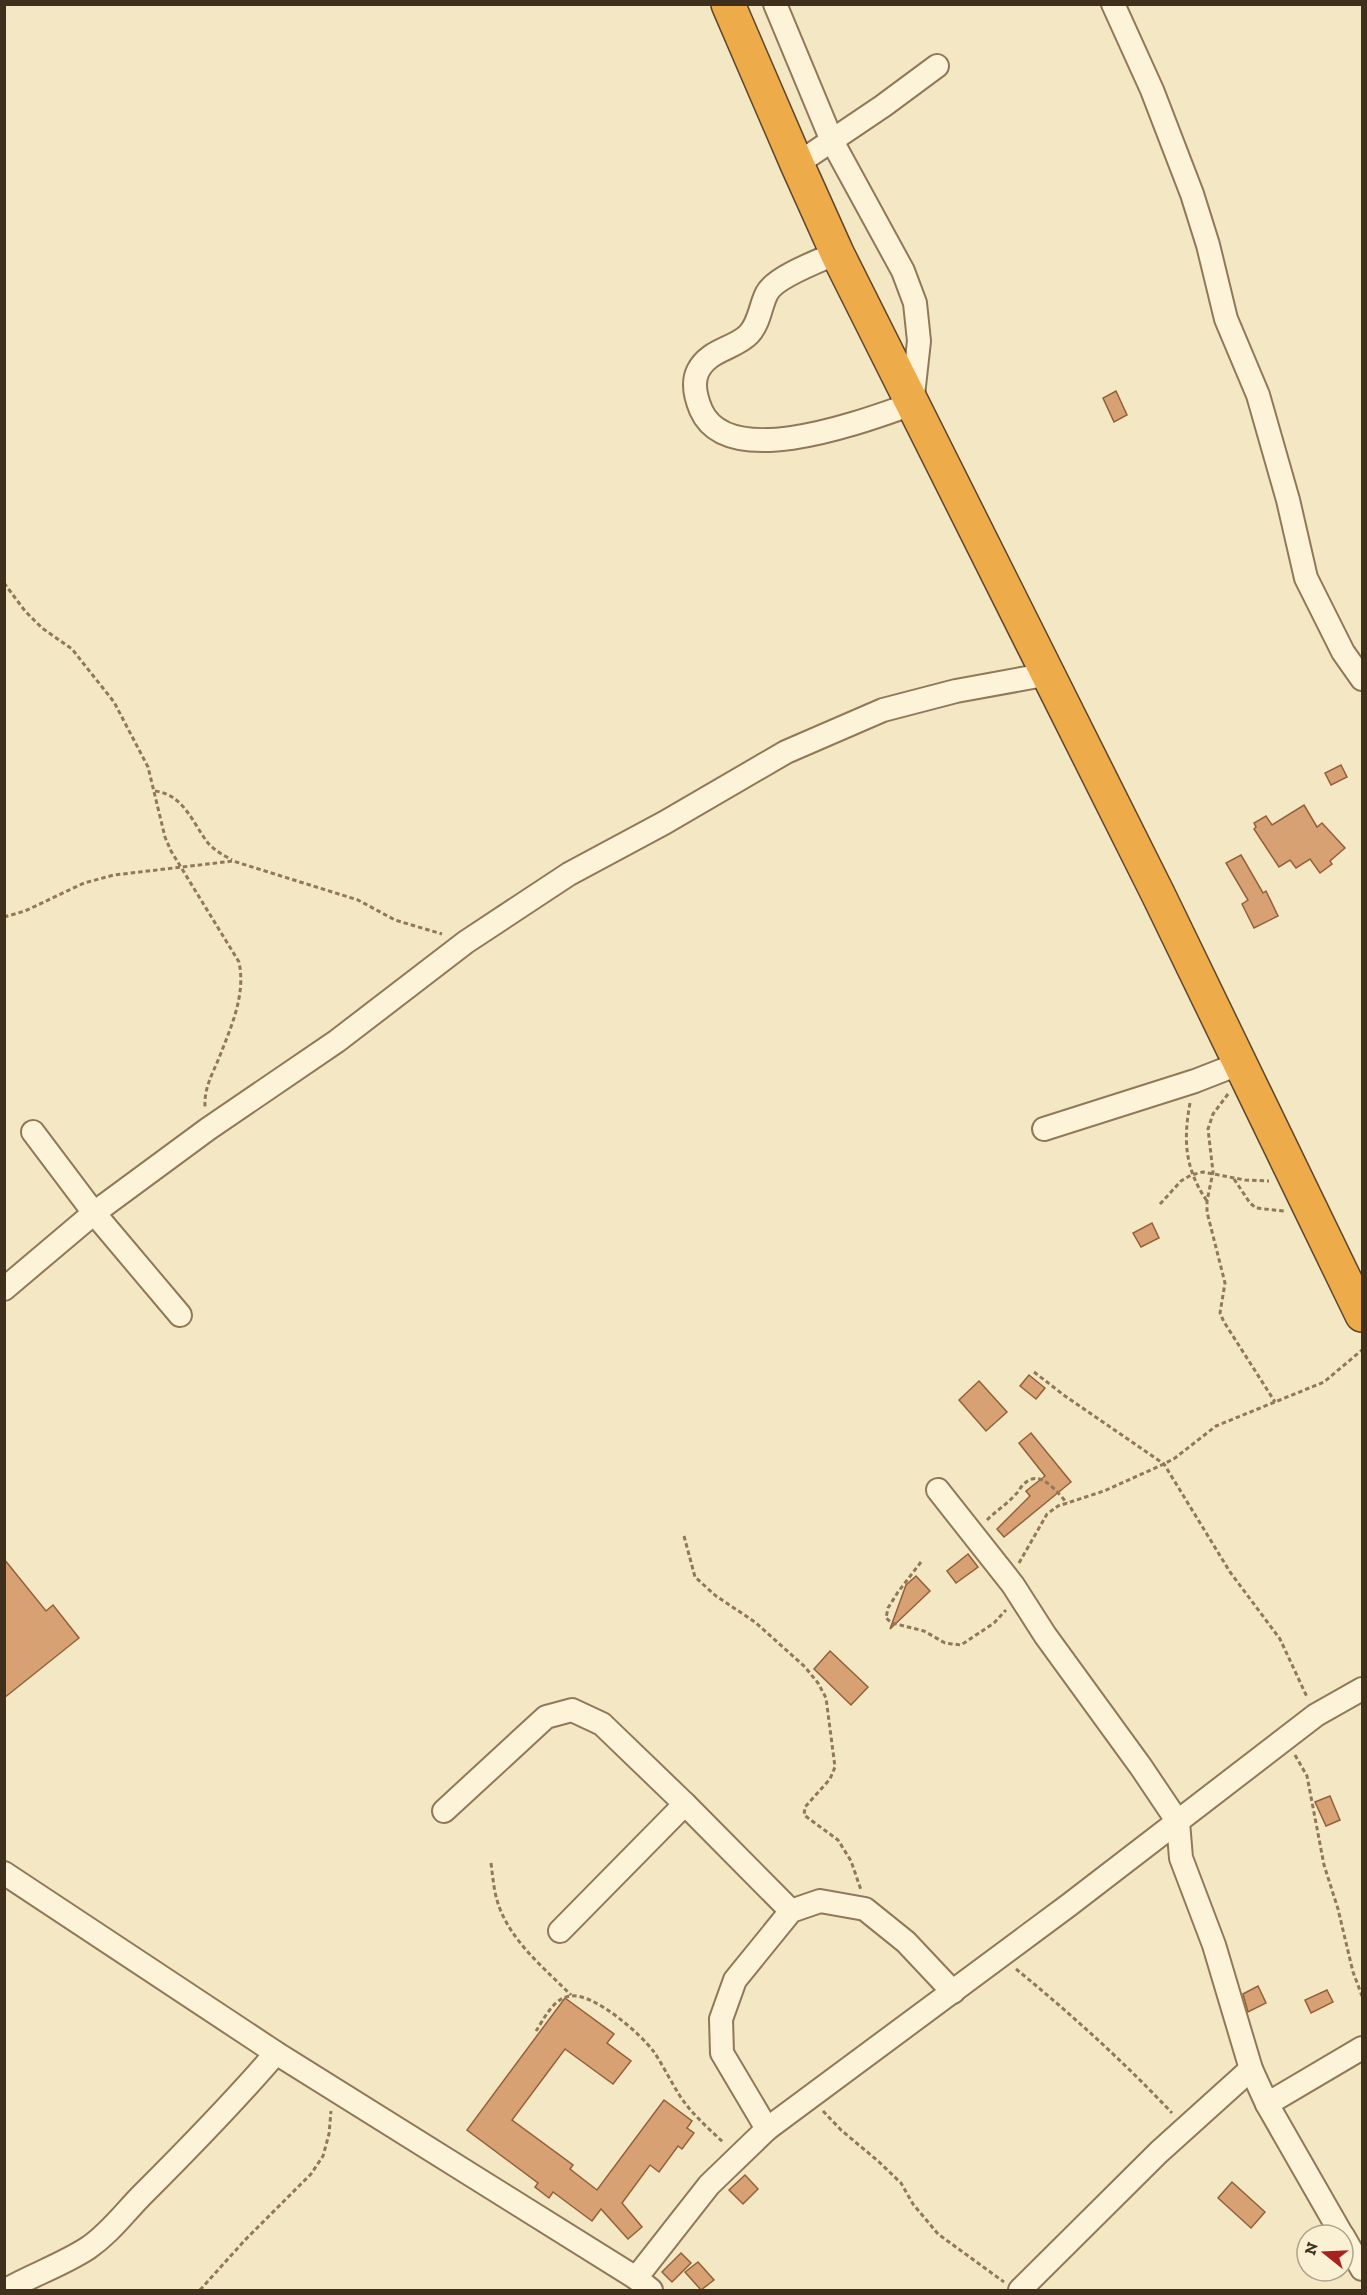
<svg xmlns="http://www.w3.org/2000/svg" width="1367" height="2295" viewBox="0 0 1367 2295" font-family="'Zilla Slab',serif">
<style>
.building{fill:#d7a174;stroke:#936139;stroke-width:1.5}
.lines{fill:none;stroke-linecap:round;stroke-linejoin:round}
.minor-casing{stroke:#917857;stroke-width:26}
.highway-casing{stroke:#5e452b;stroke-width:36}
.path{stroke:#917857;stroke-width:3;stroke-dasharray:4.5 3;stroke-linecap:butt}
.minor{stroke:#fdf3d8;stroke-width:22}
.highway{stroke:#edac49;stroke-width:33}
</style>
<rect width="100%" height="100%" fill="#f4e7c3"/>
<!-- building -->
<g class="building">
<polygon points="1116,391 1127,415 1114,422 1103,398"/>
<polygon points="1341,765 1347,777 1331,785 1325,773"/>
<polygon points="1304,805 1317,827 1322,823 1345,848 1330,861 1332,864 1320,873 1310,859 1296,868 1290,860 1279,867 1254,829 1256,827 1254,823 1266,816 1272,825"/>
<polygon points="1241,855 1263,893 1266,891 1278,916 1254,928 1242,904 1248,900 1226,863"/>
<polygon points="1152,1223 1159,1238 1141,1247 1133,1233"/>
<polygon points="1029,1375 1045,1388 1036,1399 1020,1386"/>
<polygon points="979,1381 1007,1412 986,1431 959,1400"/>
<polygon points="1031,1433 1071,1482 1004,1537 997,1529 1030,1496 1026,1491 1045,1476 1019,1443"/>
<polygon points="968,1554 978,1567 956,1583 947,1571"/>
<polygon points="4,1559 46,1611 53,1605 79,1638 4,1698"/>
<polygon points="916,1576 930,1591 890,1629 906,1585"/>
<polygon points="830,1651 868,1687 851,1705 814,1669"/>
<polygon points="1330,1796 1340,1820 1326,1826 1315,1802"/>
<polygon points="1258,1986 1266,2003 1248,2012 1243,1994"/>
<polygon points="1327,1990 1333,2002 1311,2013 1305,2000"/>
<polygon points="565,1998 614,2034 607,2043 631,2061 613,2084 565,2049 512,2120 573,2165 570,2169 597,2190 664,2100 692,2121 687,2128 694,2133 682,2149 678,2146 659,2172 650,2165 622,2203 642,2227 628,2239 601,2209 592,2221 553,2192 549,2198 535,2187 538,2183 467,2130"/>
<polygon points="745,2175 758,2189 743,2204 729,2190"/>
<polygon points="1232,2182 1265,2212 1251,2228 1218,2198"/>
<polygon points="681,2253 691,2263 672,2282 662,2272"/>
<polygon points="698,2262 714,2280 701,2290 685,2272"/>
</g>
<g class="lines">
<defs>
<g id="minor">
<path d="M 775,4 L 832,141 L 903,271 L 915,303 L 919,341 L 912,404 C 866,420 729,473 701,410 C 696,398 692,383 698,371 C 709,349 735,349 749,334 C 760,322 760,306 767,293 C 775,277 821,260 837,253"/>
<polyline points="1113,4 1152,90 1192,194 1208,245 1226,319 1258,395 1288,500 1306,578 1343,652 1362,679"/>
<polyline points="797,164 883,106 937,66"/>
<polyline points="1044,1129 1195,1081 1241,1063"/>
<polyline points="33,1132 94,1213 180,1315"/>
<polyline points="4,1289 94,1213 208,1129 337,1041 466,942 569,874 664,823 786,752 883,710 956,691 1049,674"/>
<polyline points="938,1490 1013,1585 1045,1635 1141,1767 1178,1822 1181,1858 1214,1945 1251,2069 1267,2104 1342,2235"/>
<polyline points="444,1811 546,1717 572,1710 602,1724 685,1804 791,1911"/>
<polyline points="4,1873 276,2053 636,2278 651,2290"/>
<polyline points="560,1931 685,1804"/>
<polyline points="1267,2104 1362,2048"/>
<polyline points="767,2129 722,2053 721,2019 735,1980 791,1911 820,1901 865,1909 906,1942 953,1992"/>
<polyline points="1343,2236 1362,2269"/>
<polyline points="636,2278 709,2185 767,2129 1069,1905 1316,1715 1362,1689"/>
<path d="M 6,2290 C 32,2275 62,2265 88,2248 C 110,2233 125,2212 143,2194 C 189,2148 234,2102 276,2053"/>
<polyline points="1020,2290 1159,2152 1251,2069"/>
</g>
<polyline id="highway" points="728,4 797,164 837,253 1158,894 1362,1315"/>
</defs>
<!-- minor casing -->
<use href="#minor" class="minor-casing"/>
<!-- highway casing -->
<use href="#highway" class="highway-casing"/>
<!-- path -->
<g class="path">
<path d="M 4,583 L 25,611 L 42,628 L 72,649 L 114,702 L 148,767 L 165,837 L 171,851 L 239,962 C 246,995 231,1027 219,1058 C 212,1075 204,1088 205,1107"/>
<path d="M 155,791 C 184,795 192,822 208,843 C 214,850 223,855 232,860"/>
<polyline points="4,917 25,911 84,883 114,875 233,861 358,900 395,920 442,934"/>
<polyline points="1228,1094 1213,1114 1208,1129 1213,1172 1207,1201 1207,1212 1225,1283 1220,1313 1224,1322 1275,1402"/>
<path d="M 1190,1103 C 1183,1141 1185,1169 1207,1201"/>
<polyline points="1234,1179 1250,1203 1256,1208 1284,1211"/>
<polyline points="1160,1204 1181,1181 1191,1175 1203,1172 1245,1180 1269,1181"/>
<polyline points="1034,1372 1065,1396 1164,1464 1230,1572 1280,1639 1307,1697"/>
<path d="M 987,1520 C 996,1511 1007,1504 1016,1494 C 1019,1491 1021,1486 1025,1483 C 1041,1469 1057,1492 1067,1503"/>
<polyline points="684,1536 695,1577 716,1596 755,1622 805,1667 818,1683 826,1698 835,1767 830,1779 805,1807 804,1815 838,1840 851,1861 861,1890"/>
<polyline points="921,1562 898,1592 888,1608 886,1618 892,1623 924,1631 945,1643 961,1645 994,1623 1006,1610"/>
<polyline points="1019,1563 1047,1514 1058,1506 1104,1491 1164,1464 1175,1458 1216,1426 1324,1382 1362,1350"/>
<polyline points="1295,1755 1307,1776 1324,1865 1338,1909 1353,1972 1362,1996"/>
<path d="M 491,1863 C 493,1879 494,1894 500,1909 C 514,1944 545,1969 571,1995"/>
<path d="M 1016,1969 C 1071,2014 1123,2061 1172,2113"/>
<path d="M 536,2031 C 544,2019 554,1997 571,1996 C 594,1993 641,2034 654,2052 C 664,2067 672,2084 682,2099 C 694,2116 710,2130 724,2143"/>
<polyline points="823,2111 841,2130 878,2161 901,2183 913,2204 938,2234 1004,2282"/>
<polyline points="200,2290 245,2240 311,2174 323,2156 329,2134 331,2111"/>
</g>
<!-- minor -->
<use href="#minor" class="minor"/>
<!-- highway -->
<use href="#highway" class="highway"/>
</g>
<!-- border -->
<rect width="1367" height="2295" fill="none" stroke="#3f2f1d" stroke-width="12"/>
<!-- north arrow -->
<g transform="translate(1325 2253) rotate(288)"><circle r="28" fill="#faf0d4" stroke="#afa38b" stroke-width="1.5"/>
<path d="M0-4.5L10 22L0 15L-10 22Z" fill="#a8231e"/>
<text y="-9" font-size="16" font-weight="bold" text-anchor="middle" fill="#3f2f1d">N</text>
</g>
</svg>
